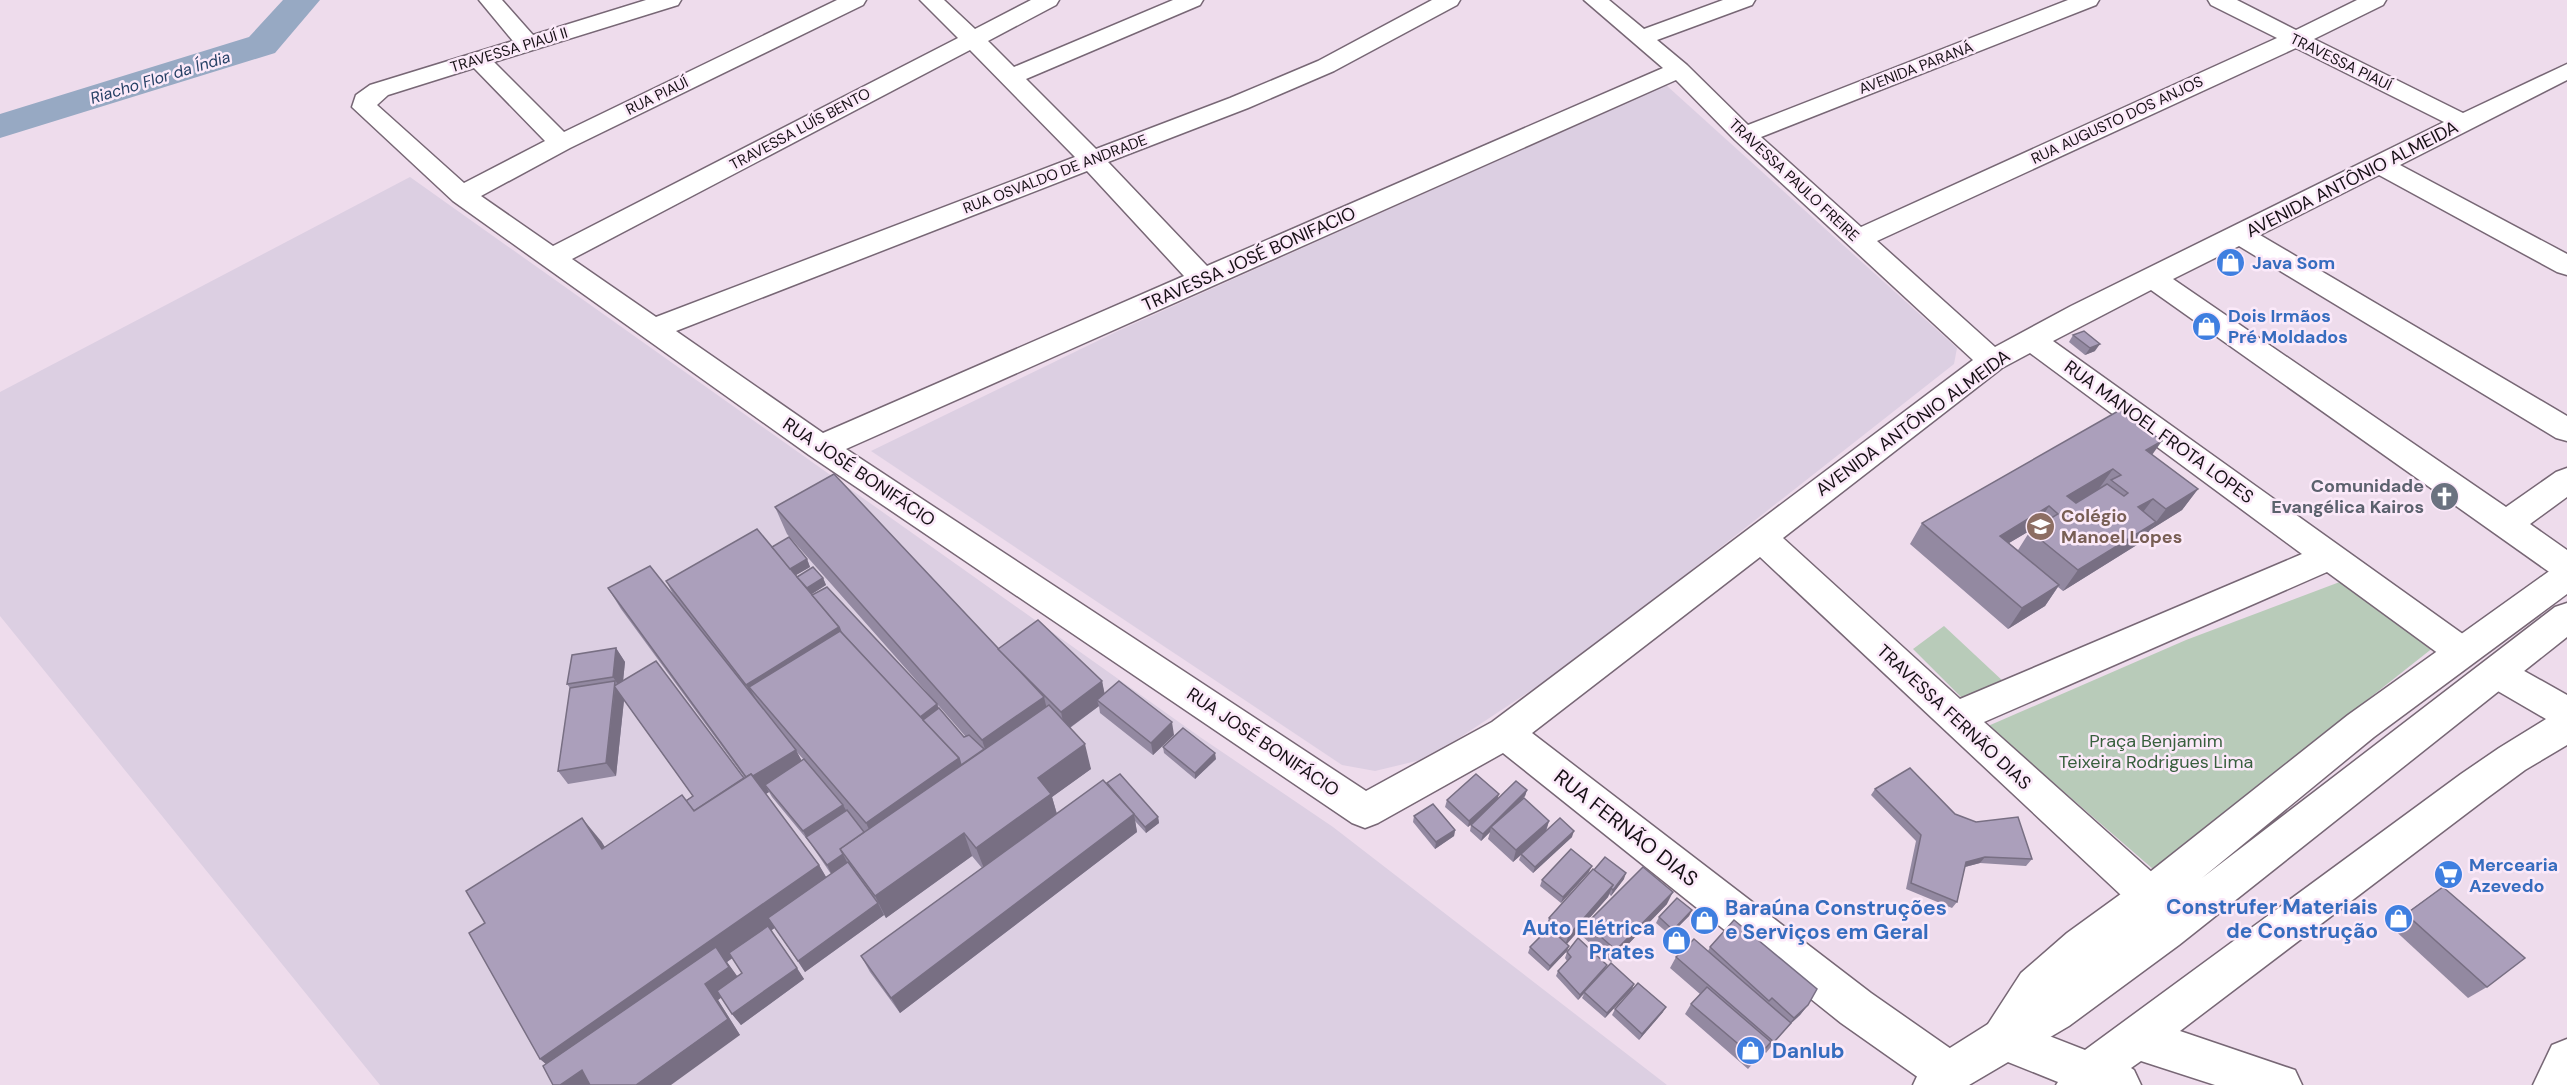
<svg xmlns="http://www.w3.org/2000/svg" width="2567" height="1085" viewBox="0 0 2567 1085" font-family="'DM Sans',sans-serif">
<style>
.industrial{fill:#dccfe2}
.green{fill:#b8cbb9}
.lines{fill:none;stroke-linecap:round;stroke-linejoin:round}
.river{fill:#97a9c3;fill-rule:evenodd}
.minor-casing{stroke:#776775;stroke-width:3}
.major-casing{stroke:#776775;stroke-width:3}
.minor{fill:#fff;fill-rule:evenodd}
.major{fill:#fff;fill-rule:evenodd}
.wall{fill:#9389a1;fill-rule:evenodd}
.shaded-wall{fill:#786f83}
.building{fill:#ab9fbb;stroke:#786f83;stroke-width:1.5;fill-rule:evenodd}
.labels{text-anchor:middle;stroke-width:5;stroke-linejoin:round;paint-order:stroke}
.far-street-label{font-size:15px;fill:#161015;stroke:#fbe9f9}
.far-water-label{font-size:16px;font-style:italic;fill:#254065;stroke:#fbe9f9}
.street-label{font-size:18px;fill:#161015;stroke:#fbe9f9}
.shop-label{font-size:18px;font-weight:bold;fill:#366cbe;stroke:#fbe9f9;text-anchor:start}
.worship-label{font-size:18px;font-weight:bold;fill:#5b616d;stroke:#fbe9f9;text-anchor:end}
.education-label{font-size:18px;font-weight:bold;fill:#785e54;stroke:#fbe9f9;text-anchor:start}
.park-label{font-size:18px;fill:#385f3d;stroke:#fbe9f9}
.near-street-label{font-size:21px;fill:#161015;stroke:#fbe9f9}
.near-shop-label{font-size:21px;font-weight:bold;fill:#366cbe;stroke:#fbe9f9;text-anchor:end}
</style>
<rect width="100%" height="100%" fill="#eedcec"/>
<!-- industrial -->
<g class="industrial">
<polygon points="1666,85 1957,348 1954,364 1577,660 1429,758 1375,771 1342,765 871,451 1120,330"/>
<polygon points="410,177 1200,737 1333,827 1667,1085 380,1085 0,616 0,392"/>
</g>
<!-- green -->
<g class="green">
<polygon points="2345,580 2434,647 2153,869 1988,726 2186,640"/>
<polygon points="1944,626 2005,683 1965,701 1913,649"/>
</g>
<g class="lines">
<!-- river -->
<polygon class="river" points="283,0 320,0 275,53 0,138 0,114 249,37"/>
<defs>
<g id="minor">
<path d="M 479,0 L 502,0 L 533,35 L 646,0 L 681,0 L 678,5 L 494,62 L 564,132 L 837,0 L 866,0 L 863,5 L 570,148 L 481,196 L 553,246 L 958,38 L 920,0 L 944,0 L 975,29 L 1031,0 L 1059,0 L 1056,5 L 988,41 L 1014,67 L 1173,0 L 1203,0 L 1200,5 L 1026,79 L 1096,149 L 1230,98 L 1318,61 L 1432,0 L 1460,0 L 1457,5 L 1334,71 L 1248,108 L 1108,162 L 1207,266 L 1663,68 L 1584,0 L 1609,0 L 1644,29 L 1723,0 L 1755,0 L 1752,5 L 1657,40 L 1687,65 L 1748,125 L 2068,0 L 2099,0 L 2096,5 L 1761,137 L 1861,227 L 2277,38 L 2211,5 L 2208,0 L 2237,0 L 2296,30 L 2357,0 L 2386,0 L 2383,5 L 2314,39 L 2463,113 L 2567,64 L 2567,80 L 2400,165 L 2567,254 L 2567,275 L 2557,272 L 2379,175 L 2260,235 L 2567,416 L 2567,441 L 2556,438 L 2239,246 L 2173,279 L 2506,507 L 2556,472 L 2567,468 L 2567,497 L 2530,524 L 2567,550 L 2567,580 L 2555,576 L 2151,290 L 2053,341 L 2474,642 L 2480,652 L 2474,662 L 2462,666 L 2450,662 L 2327,572 L 1984,722 L 2164,883 L 2170,896 L 2164,909 L 2150,915 L 2136,909 L 1760,557 L 1532,733 L 1871,993 L 1964,1058 L 1971,1073 L 1966,1085 L 1929,1085 L 1841,1023 L 1503,753 L 1378,823 L 1365,828 L 1352,823 L 809,455 L 453,201 L 352,107 L 356,95 L 370,85 L 513,41 ZM 2296,48 L 2444,122 L 2071,306 L 1995,347 L 1877,241 ZM 970,50 L 1075,157 L 656,317 L 572,259 ZM 474,68 L 545,141 L 464,183 L 377,105 L 388,95 ZM 1676,80 L 1735,140 L 1973,360 L 1492,722 L 1366,791 L 846,449 ZM 1087,171 L 1184,276 L 823,433 L 676,331 ZM 2030,353 L 2302,554 L 1960,699 L 1783,538 L 2002,368 Z"/>
<polygon points="2497,658 2510,663 2567,695 2567,745 2525,770 2487,798 2180,1031 2295,1070 2302,1085 2215,1085 2141,1061 2131,1068 2134,1070 2141,1085 2056,1085 2058,1082 1988,1054 1982,1039 1988,1024 2003,1018 2085,1050 2461,774 2499,748 2546,719 2484,683 2479,673 2484,663"/>
<polygon points="2567,1039 2567,1085 2533,1085 2552,1045"/>
</g>
<polygon id="major" points="2567,563 2567,594 2374,737 2202,878 2555,607 2567,603 2567,637 2179,945 2069,1026 1969,1085 1913,1085 1920,1070 1934,1058 1988,1024 2021,973 2067,933 2136,883 2348,715 2555,567"/>
</defs>
<!-- minor casing -->
<use href="#minor" class="minor-casing"/>
<!-- major casing -->
<use href="#major" class="major-casing"/>
<!-- minor -->
<use href="#minor" class="minor"/>
<!-- major -->
<use href="#major" class="major"/>
</g>
<!-- wall -->
<g class="wall">
<polygon points="2073,335 2095,351 2085,355 2069,342"/>
<path d="M 2152,455 L 2198,489 L 2182,510 L 2150,530 L 2140,543 L 2063,591 L 2058,587 L 2045,606 L 2008,629 L 1910,544 L 1922,523 ZM 2036,527 L 2030,531 L 2018,550 L 2009,543 Z"/>
<path d="M 775,507 L 998,649 L 1102,681 L 1104,693 L 1174,735 L 1153,755 L 1100,713 L 1099,706 L 1070,728 L 1091,769 L 1052,797 L 1057,814 L 1107,785 L 1158,817 L 1159,823 L 1146,833 L 1135,821 L 1137,832 L 900,1013 L 870,972 L 861,956 L 982,868 L 972,856 L 886,918 L 883,913 L 884,915 L 805,972 L 775,928 L 771,930 L 804,979 L 741,1025 L 732,1014 L 721,997 L 718,1000 L 740,1035 L 546,1064 L 540,1059 L 485,923 L 601,841 L 605,847 L 693,796 L 624,700 L 616,776 L 568,784 L 558,771 L 570,688 L 567,684 L 616,648 L 625,662 L 623,681 L 745,778 L 621,609 L 608,588 L 675,598 L 666,581 L 772,547 L 807,559 L 810,567 L 796,575 L 797,577 L 823,578 L 826,585 L 812,594 L 931,697 L 787,534 ZM 938,705 L 966,737 L 964,737 L 939,708 ZM 796,751 L 804,760 L 802,761 ZM 769,792 L 772,797 L 810,843 L 831,874 L 826,877 L 819,865 L 766,794 ZM 732,958 L 742,973 L 737,976 L 727,962 Z"/>
<polygon points="1163,747 1216,759 1195,779 1164,753"/>
<polygon points="1875,789 1955,814 2032,859 2026,866 1980,863 1965,867 1957,902 1952,908 1906,889 1916,841 1871,795"/>
<polygon points="1527,790 1525,796 1520,802 1549,821 1546,832 1572,837 1533,873 1519,860 1521,855 1513,862 1488,839 1490,832 1481,841 1470,831 1471,825 1480,816 1468,827 1445,807 1447,800 1498,798"/>
<polygon points="1414,816 1455,830 1454,836 1435,849 1413,822"/>
<polygon points="1589,872 1561,903 1540,886 1542,880"/>
<polygon points="1624,879 1611,896 1609,894 1608,897 1567,944 1569,946 1567,951 1548,971 1528,953 1530,947 1546,930 1545,929 1549,918"/>
<polygon points="2443,887 2487,987 2468,998 2389,925"/>
<polygon points="1667,904 1611,962 1582,936 1586,924"/>
<polygon points="1692,910 1689,916 1670,935 1656,923 1659,917"/>
<polygon points="1710,947 1808,1005 1800,1015 1786,1028 1766,1053 1764,1051 1748,1069 1685,1014 1691,1004 1700,994 1670,968 1676,957 1708,951"/>
<polygon points="1567,952 1607,965 1604,970 1595,981 1634,984 1632,989 1605,1018 1582,998 1584,994 1578,1000 1556,976 1558,971 1567,961 1565,958"/>
<polygon points="1615,1009 1663,1012 1639,1040 1612,1015"/>
</g>
<!-- shaded-wall -->
<g class="shaded-wall">
<polygon points="2100,344 2095,351 2085,355 2090,348"/>
<polygon points="2162,441 2147,462 2146,450"/>
<polygon points="2113,469 2098,490 2058,514 2067,496"/>
<polygon points="2198,489 2182,510 2150,530 2166,509"/>
<polygon points="2153,499 2137,520 2138,507"/>
<polygon points="2049,506 2036,527 1987,556 2000,536"/>
<polygon points="2156,522 2140,543 2063,591 2078,570"/>
<polygon points="807,559 810,567 791,578 788,570"/>
<polygon points="823,578 826,585 807,597 804,590"/>
<polygon points="2059,585 2045,606 2008,629 2022,608"/>
<polygon points="839,627 850,653 749,687 762,709 760,710 746,685"/>
<polygon points="616,648 625,662 622,691 613,677"/>
<polygon points="1102,681 1106,700 1097,700 1099,706 1065,731 1061,712"/>
<polygon points="615,687 624,700 616,776 606,763"/>
<polygon points="1044,697 1050,722 877,846 866,823 959,758 986,752 982,740"/>
<polygon points="937,704 942,717 926,729 918,718"/>
<polygon points="1172,722 1174,735 1153,755 1151,743"/>
<polygon points="1085,744 1091,769 1052,797 1058,818 985,871 976,848 1038,778"/>
<polygon points="796,750 806,769 765,785 769,792 759,798 748,779"/>
<polygon points="1215,753 1216,759 1195,779 1195,773"/>
<polygon points="1527,790 1525,796 1493,829 1491,827 1490,832 1481,841 1483,834"/>
<polygon points="1499,794 1497,801 1468,827 1469,821"/>
<polygon points="843,805 850,817 806,837 810,844 803,831"/>
<polygon points="1134,814 1137,832 900,1013 891,998"/>
<polygon points="1158,817 1159,823 1146,833 1145,827"/>
<polygon points="582,818 601,841 620,872 602,849"/>
<polygon points="1549,821 1545,833 1513,862 1516,850"/>
<polygon points="1455,830 1454,836 1435,849 1436,842"/>
<polygon points="1574,831 1572,837 1533,873 1535,867"/>
<polygon points="964,833 972,856 886,918 875,896"/>
<polygon points="843,854 849,866 833,877 827,865"/>
<polygon points="1985,857 1980,863 1961,868 1966,862"/>
<polygon points="819,865 832,887 727,962 742,983 718,1000 740,1035 671,1085 636,1085 705,984 563,1078 540,1059"/>
<polygon points="1592,866 1589,872 1561,903 1563,897"/>
<polygon points="1626,873 1624,879 1611,896 1613,890"/>
<polygon points="1613,885 1608,897 1564,947 1569,935"/>
<polygon points="1673,892 1667,904 1611,962 1616,950"/>
<polygon points="878,903 884,915 805,972 798,961"/>
<polygon points="1692,910 1689,916 1670,935 1673,930"/>
<polygon points="1569,946 1567,951 1548,971 1550,966"/>
<polygon points="1607,965 1604,970 1578,1000 1580,995"/>
<polygon points="797,968 804,979 741,1025 732,1014"/>
<polygon points="1634,984 1632,989 1605,1018 1607,1013"/>
<polygon points="1808,1005 1800,1015 1786,1028 1766,1053 1794,1018"/>
<polygon points="1666,1007 1663,1012 1639,1040 1642,1034"/>
<polygon points="582,1070 597,1085 560,1085"/>
</g>
<!-- building -->
<g class="building">
<polygon points="2084,331 2100,344 2090,348 2073,335"/>
<path d="M 2120,410 L 2162,441 L 2146,450 L 2198,489 L 2166,509 L 2153,499 L 2138,507 L 2156,522 L 2078,570 L 2030,531 L 2058,514 L 2049,506 L 2000,536 L 2059,585 L 2022,608 L 1922,523 ZM 2113,469 L 2121,475 L 2111,480 L 2128,493 L 2124,496 L 2107,484 L 2076,503 L 2067,496 Z"/>
<polygon points="834,474 1044,697 982,740 775,507"/>
<polygon points="757,529 839,627 746,685 666,581"/>
<polygon points="789,537 807,559 790,569 772,547"/>
<polygon points="650,566 796,750 753,776 751,774 746,777 608,588"/>
<polygon points="813,567 823,578 807,588 797,577"/>
<polygon points="827,587 937,704 920,717 841,632 839,627 812,595"/>
<polygon points="1038,620 1102,681 1061,712 998,649"/>
<polygon points="840,631 959,758 866,823 749,687"/>
<polygon points="616,648 613,677 567,684 572,655"/>
<polygon points="656,661 744,778 694,811 686,801 693,796 614,686"/>
<polygon points="615,681 606,763 558,771 570,688"/>
<polygon points="1119,681 1172,722 1151,743 1097,700"/>
<polygon points="1049,705 1085,744 1038,778 1051,794 976,848 964,833 875,896 840,849"/>
<polygon points="939,708 964,737 969,735 984,749 961,765 959,758 923,720"/>
<polygon points="1183,728 1215,753 1195,773 1163,747"/>
<polygon points="804,759 843,805 803,831 765,785"/>
<polygon points="1910,768 1955,814 1976,822 2018,817 2032,859 1985,857 1966,862 1957,902 1911,883 1921,835 1875,789"/>
<polygon points="751,774 819,865 540,1059 469,933 485,923 466,891 582,818 602,849 682,795 694,811"/>
<polygon points="1120,774 1158,817 1145,827 1107,783"/>
<polygon points="1476,774 1499,794 1469,821 1447,800"/>
<polygon points="1103,780 1134,814 891,998 861,956"/>
<polygon points="1516,781 1527,790 1483,834 1471,825"/>
<polygon points="1524,798 1549,821 1516,850 1491,827"/>
<polygon points="1433,804 1455,830 1436,842 1414,816"/>
<polygon points="847,810 864,832 840,849 843,854 827,865 806,837"/>
<polygon points="1560,818 1574,831 1535,867 1521,854"/>
<polygon points="1571,849 1592,866 1563,897 1542,880"/>
<polygon points="1605,857 1626,873 1613,890 1611,888 1613,885 1594,870"/>
<polygon points="848,862 878,903 798,961 768,918"/>
<polygon points="1643,867 1673,892 1616,950 1586,924"/>
<polygon points="1593,869 1613,885 1569,935 1549,918"/>
<polygon points="2443,887 2525,958 2487,987 2406,914"/>
<polygon points="1677,898 1692,910 1673,930 1659,917"/>
<polygon points="1734,920 1817,989 1808,1005 1794,1018 1772,998 1769,1001 1710,947"/>
<polygon points="768,926 797,968 732,1014 717,991 742,973 729,953"/>
<polygon points="1549,928 1569,946 1550,966 1530,947"/>
<polygon points="1578,938 1607,965 1580,995 1558,971 1571,957 1567,952"/>
<polygon points="1694,939 1791,1023 1774,1042 1676,957"/>
<polygon points="716,947 729,967 705,984 728,1019 636,1085 590,1085 582,1070 560,1085 553,1085 543,1066"/>
<polygon points="1611,963 1634,984 1607,1013 1584,992"/>
<polygon points="1638,983 1666,1007 1642,1034 1615,1009"/>
<polygon points="1707,987 1771,1042 1756,1059 1691,1004"/>
</g>
<!-- icons -->
<defs>
<symbol id="shop-disc" viewBox="-11 -11 22 22"><circle r="9.5" fill="#3f7fe0" stroke="#fbe9f9"/><path d="M-5-2.5h2.3a2.7 3.5 0 0 1 5.4 0H5L5.5 6h-11ZM-1.5-2.5h3a1.5 2.3 0 0 0-3 0Z" fill="#fff"/></symbol>
<symbol id="church-disc" viewBox="-11 -11 22 22"><circle r="9.5" fill="#6b7280" stroke="#fbe9f9"/><path d="M-1.2-6h2.4v3.5h3.3v2.4h-3.3V6h-2.4V-.1h-3.3v-2.4h3.3Z" fill="#fff"/></symbol>
<symbol id="school-disc" viewBox="-11 -11 22 22"><circle r="9.5" fill="#8d6e63" stroke="#fbe9f9"/><path d="M0-5L7-2L0 1L-7-2ZM-4 1L0 2.5L4 1V4Q0 6-4 4Z" fill="#fff"/></symbol>
<symbol id="supermarket-disc" viewBox="-11 -11 22 22"><circle r="9.5" fill="#3f7fe0" stroke="#fbe9f9"/><path d="M-6-5.5h2.5l.6 2H6L4.5 2H-2.5L-4.4-4H-6ZM-1.5 3.2a1.3 1.3 0 1 0 .1 0ZM3 3.2a1.3 1.3 0 1 0 .1 0Z" fill="#fff"/></symbol>
</defs>
<g fill-rule="evenodd">
<use href="#shop-disc" x="2214" y="246" width="33" height="33"/>
<use href="#shop-disc" x="2190" y="310" width="33" height="33"/>
<use href="#church-disc" x="2428" y="480" width="33" height="33"/>
<use href="#school-disc" x="2024" y="510" width="33" height="33"/>
<use href="#supermarket-disc" x="2432" y="858" width="33" height="33"/>
<use href="#shop-disc" x="2382" y="902" width="33" height="33"/>
<use href="#shop-disc" x="1688" y="904" width="33" height="33"/>
<use href="#shop-disc" x="1660" y="924" width="33" height="33"/>
<use href="#shop-disc" x="1734" y="1034" width="33" height="33"/>
</g>
<g class="labels">
<!-- far-street labels -->
<g class="far-street-label">
<text transform="translate(509 50) rotate(-17)" y="5">TRAVESSA PIAUÍ II</text>
<text transform="translate(2341 62) rotate(26)" y="5">TRAVESSA PIAUÍ</text>
<text transform="translate(1916 68) rotate(-21)" y="5">AVENIDA PARANÁ</text>
<text transform="translate(657 96) rotate(-26)" y="5">RUA PIAUÍ</text>
<text transform="translate(2117 120) rotate(-25)" y="5">RUA AUGUSTO DOS ANJOS</text>
<text transform="translate(800 129) rotate(-28)" y="5">TRAVESSA LUÍS BENTO</text>
<text transform="translate(1055 174) rotate(-21)" y="5">RUA OSVALDO DE ANDRADE</text>
<text transform="translate(1794 180) rotate(43)" y="5">TRAVESSA PAULO FREIRE</text>
</g>
<!-- far-water labels -->
<g class="far-water-label">
<text transform="translate(160 77) rotate(-17)" y="6">Riacho Flor da Índia</text>
</g>
<!-- street labels -->
<g class="street-label">
<text transform="translate(2352 179) rotate(-27)" y="6">AVENIDA ANTÔNIO ALMEIDA</text>
<text transform="translate(1249 259) rotate(-24)" y="6">TRAVESSA JOSÉ BONIFACIO</text>
<text transform="translate(1913 423) rotate(-36)" y="6">AVENIDA ANTÔNIO ALMEIDA</text>
<text transform="translate(2159 432) rotate(36)" y="6">RUA MANOEL FROTA LOPES</text>
<text transform="translate(859 472) rotate(34)" y="6">RUA JOSÉ BONIFÁCIO</text>
<text transform="translate(1954 717) rotate(43)" y="6">TRAVESSA FERNÃO DIAS</text>
<text transform="translate(1263 742) rotate(34)" y="6">RUA JOSÉ BONIFÁCIO</text>
</g>
<!-- shop labels -->
<g class="shop-label">
<text x="2252" y="269">Java Som</text>
<text x="2228" y="322">Dois Irmãos<tspan x="2228" dy="21">Pré Moldados</tspan></text>
<text x="2469" y="871">Mercearia<tspan x="2469" dy="21">Azevedo</tspan></text>
</g>
<!-- worship labels -->
<g class="worship-label">
<text x="2424" y="492">Comunidade<tspan x="2424" dy="21">Evangélica Kairos</tspan></text>
</g>
<!-- education labels -->
<g class="education-label">
<text x="2061" y="522">Colégio<tspan x="2061" dy="21">Manoel Lopes</tspan></text>
</g>
<!-- park labels -->
<g class="park-label">
<text x="2156" y="747">Praça Benjamim<tspan x="2156" dy="21">Teixeira Rodrigues Lima</tspan></text>
</g>
<!-- near-street labels -->
<g class="near-street-label">
<text transform="translate(1626 828) rotate(38)" y="7">RUA FERNÃO DIAS</text>
</g>
<!-- near-shop labels -->
<g class="near-shop-label">
<text x="2378" y="914">Construfer Materiais<tspan x="2378" dy="24">de Construção</tspan></text>
<text x="1725" y="915" text-anchor="start">Baraúna Construções<tspan x="1725" dy="24">e Serviços em Geral</tspan></text>
<text x="1655" y="935">Auto Elétrica<tspan x="1655" dy="24">Prates</tspan></text>
<text x="1772" y="1058" text-anchor="start">Danlub</text>
</g>
</g>
</svg>
